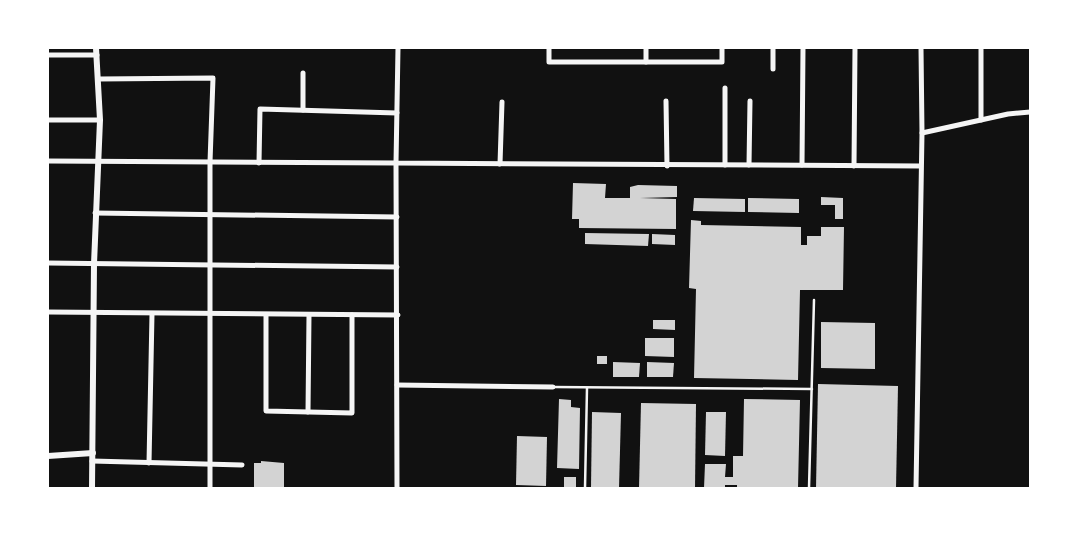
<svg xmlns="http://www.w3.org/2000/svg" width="1078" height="536" viewBox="0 0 1078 536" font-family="Helvetica,sans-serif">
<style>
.building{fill:#d3d3d3}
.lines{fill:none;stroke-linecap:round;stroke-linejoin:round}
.service{stroke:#f5f5f5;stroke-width:2.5}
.minor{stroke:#f5f5f5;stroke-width:5}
.tertiary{stroke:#f5f5f5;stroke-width:6}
</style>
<rect width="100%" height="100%" fill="#111"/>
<!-- building -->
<g class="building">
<polygon points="573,183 606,184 605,198 630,198 630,187 638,185 677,186 677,197 640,198 676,199 676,229 579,228 579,219 572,219"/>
<polygon points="821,197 843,198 843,219 835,219 835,205 821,205"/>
<polygon points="694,198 745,199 745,212 693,211"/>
<polygon points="748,198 799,199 799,213 748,212"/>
<polygon points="691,220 701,221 701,225 801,227 801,245 807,245 807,236 821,236 821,227 844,227 843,290 800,290 798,380 694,378 696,289 689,288"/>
<polygon points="585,233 649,234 648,246 585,244"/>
<polygon points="652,234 675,235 675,245 652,244"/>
<polygon points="653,320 675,320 675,330 653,329"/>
<polygon points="821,322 875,323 875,369 821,368"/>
<polygon points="645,338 674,338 674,357 645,356"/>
<rect x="597" y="356" width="10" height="8"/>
<polygon points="613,362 640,363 639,377 613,377"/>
<polygon points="647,362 674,363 673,377 647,377"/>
<polygon points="818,384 898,386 896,488 816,488"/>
<polygon points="559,399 571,400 571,407 580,408 579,469 557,468"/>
<polygon points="744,399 800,400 798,488 737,488 737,485 725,485 725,488 704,488 705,464 726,464 725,477 733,477 733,456 743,456"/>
<polygon points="641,403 696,404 695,488 639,488"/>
<polygon points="592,412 621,413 619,488 591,488"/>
<polygon points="706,412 726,412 725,456 705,455"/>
<polygon points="517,436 547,437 546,486 516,485"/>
<polygon points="261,461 284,463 284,488 254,488 254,463 261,463"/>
<rect x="564" y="477" width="12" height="11"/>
</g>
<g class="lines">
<!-- service -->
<g class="service">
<polyline points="553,387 812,389"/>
<polyline points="585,488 587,388"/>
<polyline points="809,488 814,300"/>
</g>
<!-- minor -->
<g class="minor">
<polyline points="398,48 396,163 920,166"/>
<polyline points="549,48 549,62 722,62 722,48"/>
<polyline points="646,48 646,62"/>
<polyline points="981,48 981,120"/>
<polyline points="48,55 97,55"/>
<polyline points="773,69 773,48"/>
<polyline points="99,79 213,78 210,162 210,488"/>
<polyline points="666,101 667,166"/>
<polyline points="303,110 303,73"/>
<polyline points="48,120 100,120"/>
<polyline points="922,133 1008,114 1030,112"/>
<polyline points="48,161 396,163 397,488"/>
<polyline points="259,163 260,109 397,113"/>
<polyline points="500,164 502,102"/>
<polyline points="725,165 725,88"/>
<polyline points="749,165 750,101"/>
<polyline points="802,165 803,48"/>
<polyline points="854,166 855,48"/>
<polyline points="95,213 397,217"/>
<polyline points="48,263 397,267"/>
<polyline points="48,312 398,315"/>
<polyline points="266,315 266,411 352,413 352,315"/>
<polyline points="397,385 553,387"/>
<polyline points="308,412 309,315"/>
<polyline points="92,461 242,465"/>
<polyline points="149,463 152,314"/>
<polyline points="916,488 922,133 921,48"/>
</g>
<!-- tertiary -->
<g class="tertiary">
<polyline points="48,456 93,453"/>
<polyline points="92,488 94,264 100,120 96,48"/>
</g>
</g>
<!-- border -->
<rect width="1078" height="536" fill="none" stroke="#ffffff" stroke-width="98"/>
</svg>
